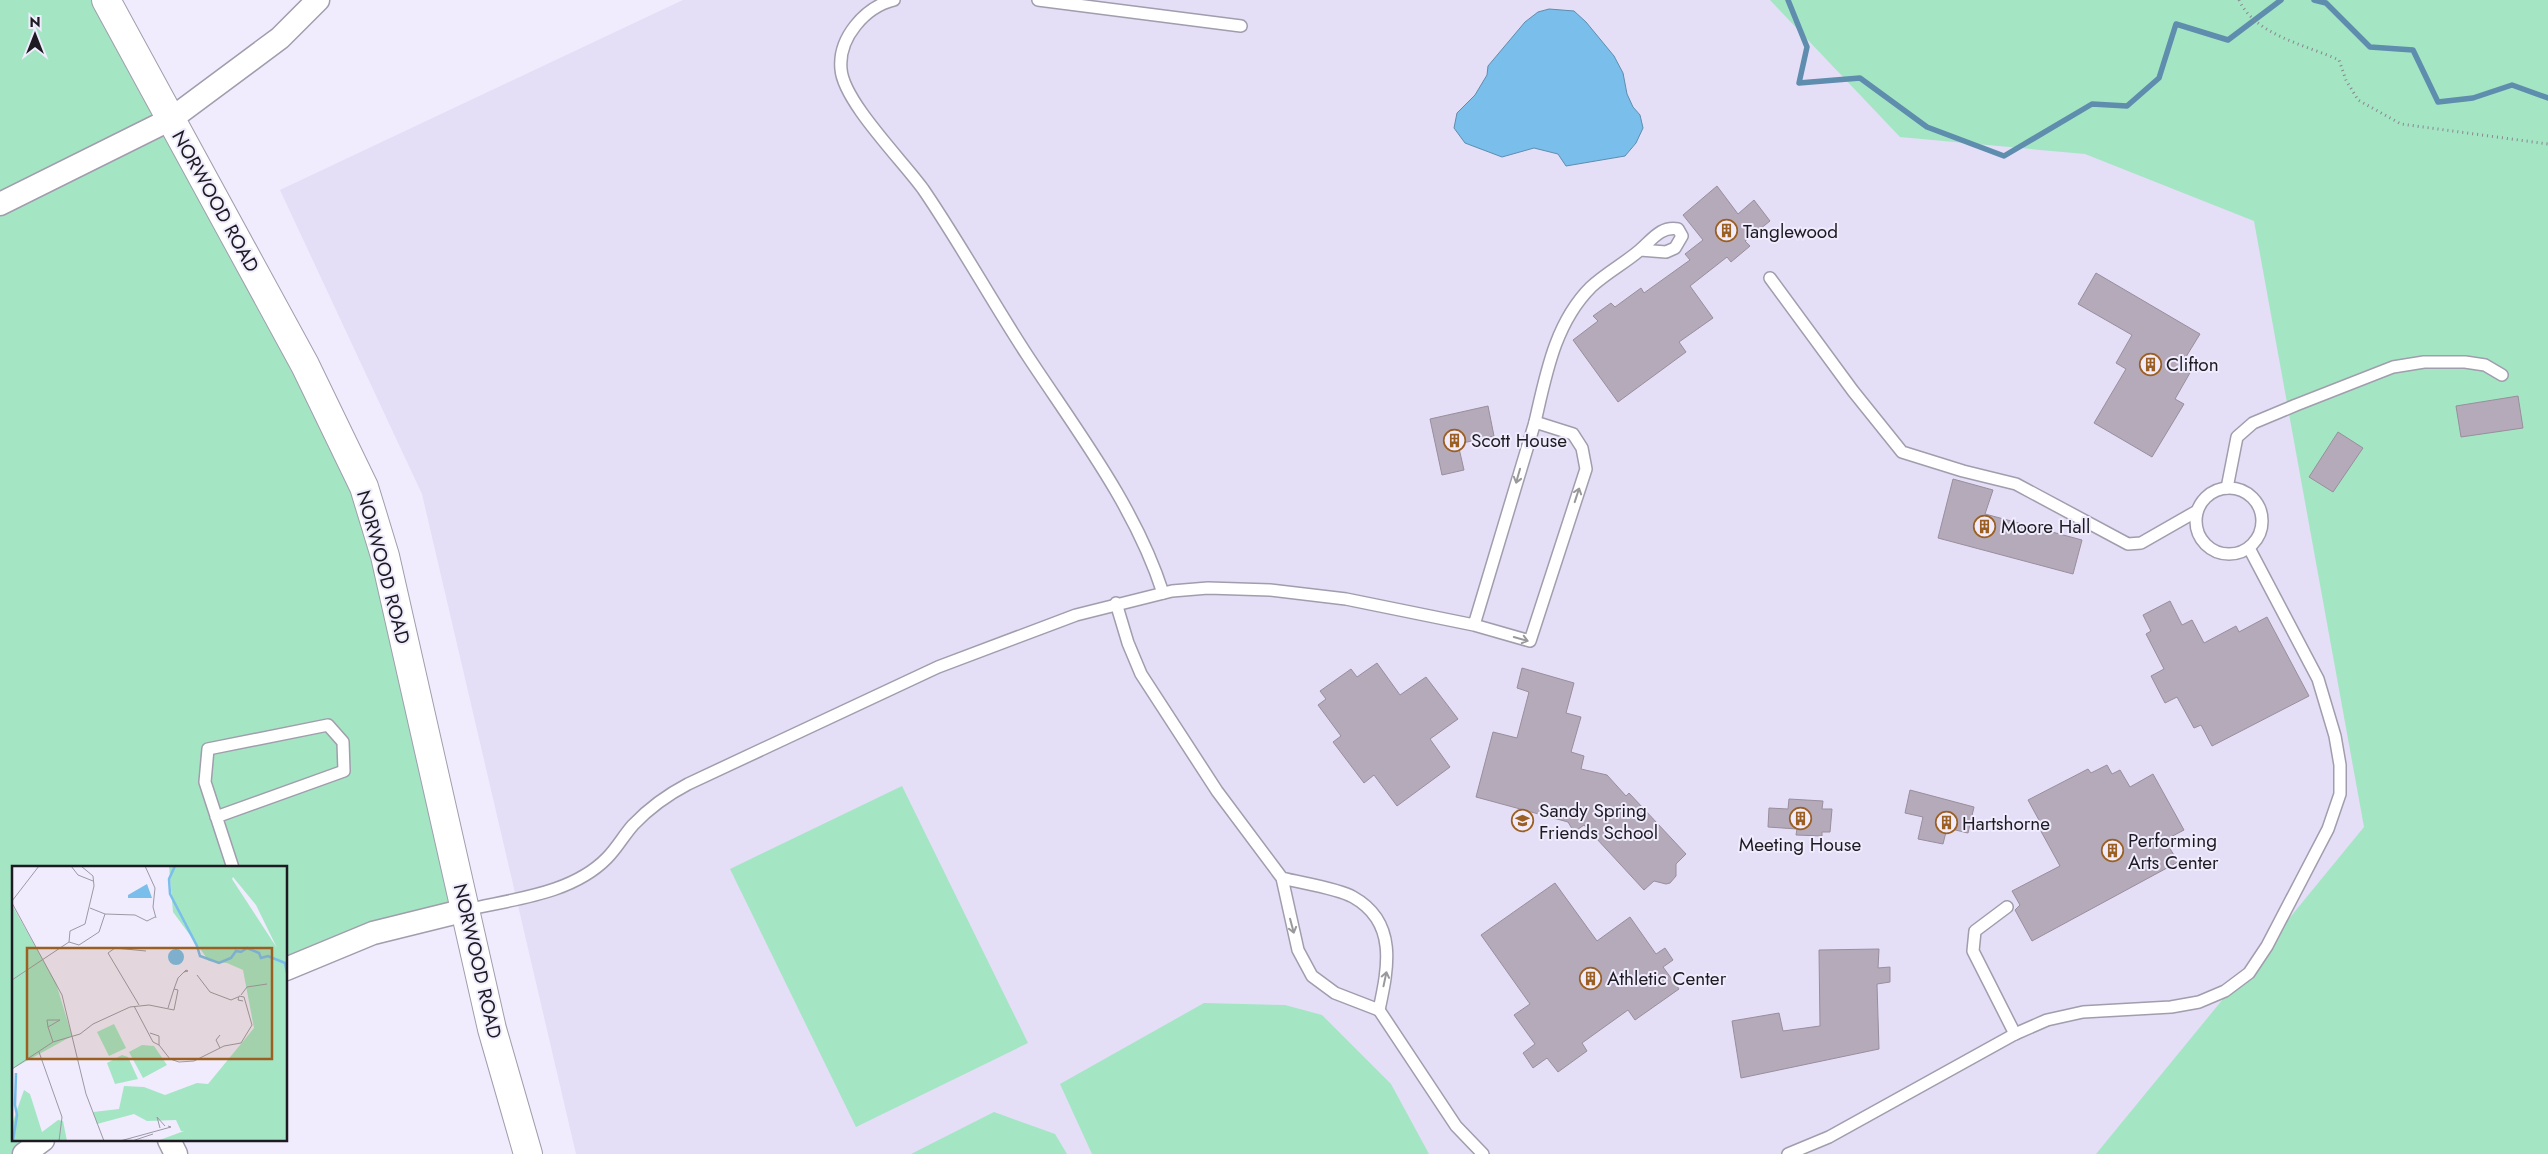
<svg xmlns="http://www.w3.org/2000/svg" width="2548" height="1154" viewBox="0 0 2548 1154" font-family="Jost,sans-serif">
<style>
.built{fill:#e4def6}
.green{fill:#a4e5c4}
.water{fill:#7abeeb;stroke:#5e8dae}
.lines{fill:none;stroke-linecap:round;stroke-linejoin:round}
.stream{stroke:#5e8dae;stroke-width:5.5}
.building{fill:#b5aab9;stroke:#998e9c}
.service-casing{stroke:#a19dad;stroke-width:14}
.minor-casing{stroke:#a19dad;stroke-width:25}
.secondary-casing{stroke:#a19dad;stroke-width:30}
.path{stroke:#898692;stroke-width:3;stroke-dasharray:1 4;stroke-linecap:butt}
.service{stroke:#fff;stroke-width:11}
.minor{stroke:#fff;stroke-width:22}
.secondary{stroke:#fff;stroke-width:28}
.oneway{stroke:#99989b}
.labels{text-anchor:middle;stroke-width:4;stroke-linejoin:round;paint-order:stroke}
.street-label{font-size:19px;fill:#1d1b21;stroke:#f0ecfd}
.poi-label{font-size:19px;fill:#1d1b21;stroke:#f0ecfd;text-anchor:start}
.inset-river{fill:none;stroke:#7abeeb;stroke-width:2.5}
.inset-road{fill:none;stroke:#9c98a5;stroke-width:1}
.view{fill:#9b5f21;fill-opacity:0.15;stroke:#9b5f21;stroke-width:2.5}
.inset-edge{fill:none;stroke:#1d1b21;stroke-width:2.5}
</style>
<rect width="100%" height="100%" fill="#f0ecfd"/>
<!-- built -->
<polygon class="built" points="683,0 2548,0 2548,210 2538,1154 576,1154 422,494 280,190"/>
<!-- green -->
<g class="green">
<polygon points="0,0 106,0 364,487 466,910 286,969 286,868 14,868 14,1140 43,1140 24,1154 0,1154"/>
<polygon points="1770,0 2548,0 2548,1154 2096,1154 2364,827 2254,221 2085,154 1900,137"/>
<polygon points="902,786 1028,1043 856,1127 730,869"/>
<polygon points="1204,1003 1285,1005 1322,1015 1391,1084 1429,1154 1092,1154 1060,1084"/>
<polygon points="994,1112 1055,1134 1067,1154 911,1154"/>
</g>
<!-- water -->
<polygon class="water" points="1549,9 1574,11 1586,22 1614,56 1623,73 1627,94 1633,107 1640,115 1643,128 1636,143 1625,156 1566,166 1558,154 1534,148 1502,157 1465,143 1454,128 1457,113 1475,95 1487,75 1488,66 1525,22 1538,12"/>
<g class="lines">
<!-- stream -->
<g class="stream">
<polyline points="1788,0 1807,47 1799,83 1860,78 1927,127 2004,156 2092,104 2127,106 2159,78 2176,24 2228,40 2281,0"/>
<polyline points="2314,0 2326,3 2370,47 2413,50 2438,102 2473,98 2512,85 2548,98"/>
</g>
</g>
<!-- building -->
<g class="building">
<polygon points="1717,186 1738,214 1754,200 1770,221 1745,241 1750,246 1731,262 1727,257 1690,286 1713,318 1679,342 1686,352 1618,402 1573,340 1598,321 1593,316 1611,303 1615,307 1641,288 1644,293 1690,260 1685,254 1703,240 1683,215"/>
<polygon points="2096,273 2200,334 2181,365 2191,371 2175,399 2184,404 2152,457 2094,423 2126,369 2116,363 2132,335 2078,304"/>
<polygon points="2518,396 2523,428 2461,437 2456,406"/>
<polygon points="1488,406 1494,436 1458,444 1464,470 1442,475 1430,419"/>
<polygon points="2338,432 2363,448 2333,492 2309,477"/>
<polygon points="1953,479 1993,490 1985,514 2082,540 2073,574 1938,538"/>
<polygon points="2170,601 2182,625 2192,620 2204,643 2236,626 2239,632 2267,617 2309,696 2212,746 2201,725 2194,728 2177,697 2165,703 2151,676 2164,669 2146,634 2151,631 2143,615"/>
<polygon points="1377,663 1400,695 1426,677 1458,719 1430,739 1450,767 1397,806 1374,775 1364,783 1333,742 1341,736 1318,705 1326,699 1320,691 1351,669 1357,677"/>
<polygon points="1522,668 1574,683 1566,713 1581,717 1571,752 1584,756 1581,769 1607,775 1626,796 1629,793 1686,854 1676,864 1676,876 1670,883 1666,884 1654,881 1644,890 1584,825 1574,832 1568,822 1476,797 1493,732 1517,738 1529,692 1517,688"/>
<polygon points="2107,765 2112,774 2120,770 2130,787 2153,774 2184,830 2165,840 2178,862 2032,941 2015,910 2020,905 2012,891 2060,866 2037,824 2040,822 2028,800 2088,769 2091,773"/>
<polygon points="1910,790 1974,807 1968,833 1947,828 1943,844 1918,839 1923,817 1905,813"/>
<polygon points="1789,799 1823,801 1822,809 1832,809 1830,832 1822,832 1822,836 1796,835 1797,829 1768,827 1769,808 1788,809"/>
<polygon points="1555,883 1597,941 1630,917 1656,954 1665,948 1673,960 1663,967 1679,989 1635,1020 1628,1010 1582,1043 1587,1051 1558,1072 1547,1058 1533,1068 1523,1053 1535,1044 1514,1015 1530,1004 1481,935"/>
<polygon points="1879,949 1878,968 1890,967 1890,982 1877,984 1879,1049 1741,1078 1732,1021 1779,1013 1783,1031 1820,1026 1819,950"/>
</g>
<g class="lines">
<defs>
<g id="service">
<path d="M 894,0 C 865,7 838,38 841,69 C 843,101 902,160 923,189 C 960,243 991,300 1027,355 C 1077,431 1135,506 1163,593"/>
<polyline points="1038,0 1241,26"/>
<polyline points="1770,278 1853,391 1902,452 1963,471 2016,484 2128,544 2141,543 2197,511"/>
<path d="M 1535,422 C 1546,374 1555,323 1591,287 C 1606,273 1625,263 1640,250 C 1652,240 1660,226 1678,229 L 1682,236 L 1675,248 L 1666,252 L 1640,250"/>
<circle cx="2229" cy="521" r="33"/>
<polyline points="2227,488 2237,437 2253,423 2296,405 2393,367 2424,362 2465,362 2485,365 2502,375"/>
<path d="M 1116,603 L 1128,643 L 1141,674 L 1217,791 L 1282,878 L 1298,950 L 1312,976 L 1335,993 L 1379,1010 C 1388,968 1398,922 1353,897 C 1337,888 1301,883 1282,878"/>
<polyline points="216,817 344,771 343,742 328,725 208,749 205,782 233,868"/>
<polyline points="2007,907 1975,931 1973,951 2015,1034"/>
<path d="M 466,910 C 513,899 572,894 607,858 C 617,848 624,835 633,825 C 650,807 667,795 688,784 L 938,667 L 1076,615 L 1172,591 L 1208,588 L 1270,590 L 1346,599 L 1474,625 L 1530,641 L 1586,469 L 1582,448 L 1573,434 L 1535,422 L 1474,625"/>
<polyline points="1379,1010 1456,1126 1483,1154"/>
<polyline points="1788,1154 1829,1137 2015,1034 2047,1020 2083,1012 2171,1007 2199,1002 2225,991 2249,973 2267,946 2328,829 2340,794 2340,765 2335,736 2318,679 2249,548"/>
</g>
<g id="minor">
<polyline points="0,204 171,119 280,38 318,0"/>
<polyline points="286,969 373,933 466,910"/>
<polyline points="169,1140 176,1154"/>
<polyline points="24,1154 43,1140"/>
</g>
<polyline id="secondary" points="106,0 305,365 364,487 385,556 492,1029 528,1154"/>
</defs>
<!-- service casing -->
<use href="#service" class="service-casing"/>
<!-- minor casing -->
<use href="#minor" class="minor-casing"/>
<!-- secondary casing -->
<use href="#secondary" class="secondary-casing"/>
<!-- path -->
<path class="path" d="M 2239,0 C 2255,35 2306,45 2339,60 L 2346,80 L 2358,100 L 2401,124 L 2548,144"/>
<!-- service -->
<use href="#service" class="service"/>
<!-- minor -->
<use href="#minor" class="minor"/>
<!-- secondary -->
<use href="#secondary" class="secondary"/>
</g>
<!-- one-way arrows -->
<defs><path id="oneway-shaft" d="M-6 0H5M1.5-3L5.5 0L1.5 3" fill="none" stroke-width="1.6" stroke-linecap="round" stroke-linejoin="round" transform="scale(1.25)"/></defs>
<g class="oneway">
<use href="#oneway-shaft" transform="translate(1518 476) rotate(106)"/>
<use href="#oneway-shaft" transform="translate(1577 495) rotate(-72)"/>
<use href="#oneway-shaft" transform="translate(1521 639) rotate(16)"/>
<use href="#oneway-shaft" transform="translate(1292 926) rotate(75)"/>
<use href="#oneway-shaft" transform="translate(1385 979) rotate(-78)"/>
</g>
<!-- icons -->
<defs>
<symbol id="building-ring" viewBox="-11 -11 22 22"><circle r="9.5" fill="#f0ecfd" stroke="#9b5f21" stroke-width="1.5"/><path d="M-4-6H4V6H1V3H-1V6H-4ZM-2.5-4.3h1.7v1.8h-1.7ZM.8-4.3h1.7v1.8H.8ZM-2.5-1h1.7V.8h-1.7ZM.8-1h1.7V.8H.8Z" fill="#9b5f21"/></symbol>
<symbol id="school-ring" viewBox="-11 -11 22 22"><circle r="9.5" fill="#f0ecfd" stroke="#9b5f21" stroke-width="1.5"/><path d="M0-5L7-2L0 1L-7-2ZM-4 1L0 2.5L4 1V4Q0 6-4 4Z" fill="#9b5f21"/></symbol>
</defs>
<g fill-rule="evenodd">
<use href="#building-ring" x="1714" y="218" width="25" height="25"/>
<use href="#building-ring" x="2138" y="352" width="25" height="25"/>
<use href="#building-ring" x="1442" y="428" width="25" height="25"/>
<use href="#building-ring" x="1972" y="514" width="25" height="25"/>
<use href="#building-ring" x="1788" y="806" width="25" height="25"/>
<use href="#school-ring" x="1510" y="808" width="25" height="25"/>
<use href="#building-ring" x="1934" y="810" width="25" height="25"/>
<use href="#building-ring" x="2100" y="838" width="25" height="25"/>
<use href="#building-ring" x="1578" y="966" width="25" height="25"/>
</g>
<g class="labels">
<!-- street labels -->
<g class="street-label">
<text transform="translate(216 201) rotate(61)" y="7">NORWOOD ROAD</text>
<text transform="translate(384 567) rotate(75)" y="7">NORWOOD ROAD</text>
<text transform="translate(478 961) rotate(77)" y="7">NORWOOD ROAD</text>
</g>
<!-- poi labels -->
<g class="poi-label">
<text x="1743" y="238">Tanglewood</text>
<text x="2166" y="371">Clifton</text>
<text x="1471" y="447">Scott House</text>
<text x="2001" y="533">Moore Hall</text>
<text x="1539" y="817">Sandy Spring<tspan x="1539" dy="22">Friends School</tspan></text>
<text x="1962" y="830">Hartshorne</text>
<text x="2128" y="847">Performing<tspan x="2128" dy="22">Arts Center</tspan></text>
<text x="1800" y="851" text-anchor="middle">Meeting House</text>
<text x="1607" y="985">Athletic Center</text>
</g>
</g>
<!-- overview -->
<g transform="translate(12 866)">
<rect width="275" height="275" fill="#f0ecfd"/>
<path d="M 157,0 L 275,0 L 275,275 L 145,275 L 172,265 L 169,265 L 164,254 L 135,255 L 122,248 L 85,258 L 81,246 L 107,243 L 112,220 L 132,221 L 153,229 L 185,217 L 196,218 L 242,162 L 231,104 L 215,97 L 197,95 L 161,46 ZM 221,11 L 244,39 L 265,82 L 220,13 ZM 0,39 L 44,117 L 60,170 L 0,203 ZM 102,158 L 114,182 L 97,190 L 85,166 ZM 130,179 L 142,180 L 155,199 L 131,212 L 117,186 ZM 110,189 L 116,191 L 126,213 L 103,218 L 95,197 ZM 12,224 L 18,228 L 30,266 L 46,254 L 51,255 L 55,275 L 0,275 L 0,258 Z" fill="#a4e5c4" fill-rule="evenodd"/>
<path d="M 135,18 L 140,32 L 116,32 L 116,29 ZM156 91a8 8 0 1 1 16 0a8 8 0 1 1-16 0Z" fill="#7abeeb"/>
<path class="inset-river" d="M 163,0 L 157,13 L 158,28 L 185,80 L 188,90 L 207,97 L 219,92 L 224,85 L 229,86 L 235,82 L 247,87 L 249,92 L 256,90 L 273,97 L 275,107M 1,275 L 5,249 L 3,239 L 4,207"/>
<path class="inset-road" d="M 59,0 L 66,9 L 81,15M 133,0 L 143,22 L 141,41 L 144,52M 0,35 L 27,0M 0,37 L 50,129 L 74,228 L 92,275M 78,42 L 93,48 L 123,49 L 135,55 L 143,51M 57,76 L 67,79 L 87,66 L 93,48M 185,109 L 198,126 L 219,134 L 226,131M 0,114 L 57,76 L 58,65 L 73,58 L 82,20 L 81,10 L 69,0M 162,123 L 166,112 L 174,104 L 176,105 L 172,106M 229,129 L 235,121 L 255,118M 127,139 L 96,87 L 103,82 L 134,85M 122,140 L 141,176 L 147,179 L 147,170 L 138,167M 36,161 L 35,154 L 48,154 L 36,161 L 41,176M 208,169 L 204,174 L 208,182M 147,179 L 158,193 L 167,196 L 182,195 L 212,180 L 229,177 L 240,159 L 232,131 L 227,130 L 226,134 L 231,135M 27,186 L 50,251 L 47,275M 0,203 L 41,176 L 68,168 L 81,158 L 118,141 L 137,139 L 162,144 L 166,124 L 162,123 L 156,142M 148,262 L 145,251 L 153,260M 108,275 L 159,261 L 156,260M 120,275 L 141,268"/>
<path class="view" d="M 15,82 L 260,82 L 260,193 L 15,193 Z"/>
<rect width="275" height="275" class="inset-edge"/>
</g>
<!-- north arrow -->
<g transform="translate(35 35)" stroke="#f0ecfd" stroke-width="4" paint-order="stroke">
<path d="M0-4L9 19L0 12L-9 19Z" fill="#1d1b21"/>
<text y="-8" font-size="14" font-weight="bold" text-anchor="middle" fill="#1d1b21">N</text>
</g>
</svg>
